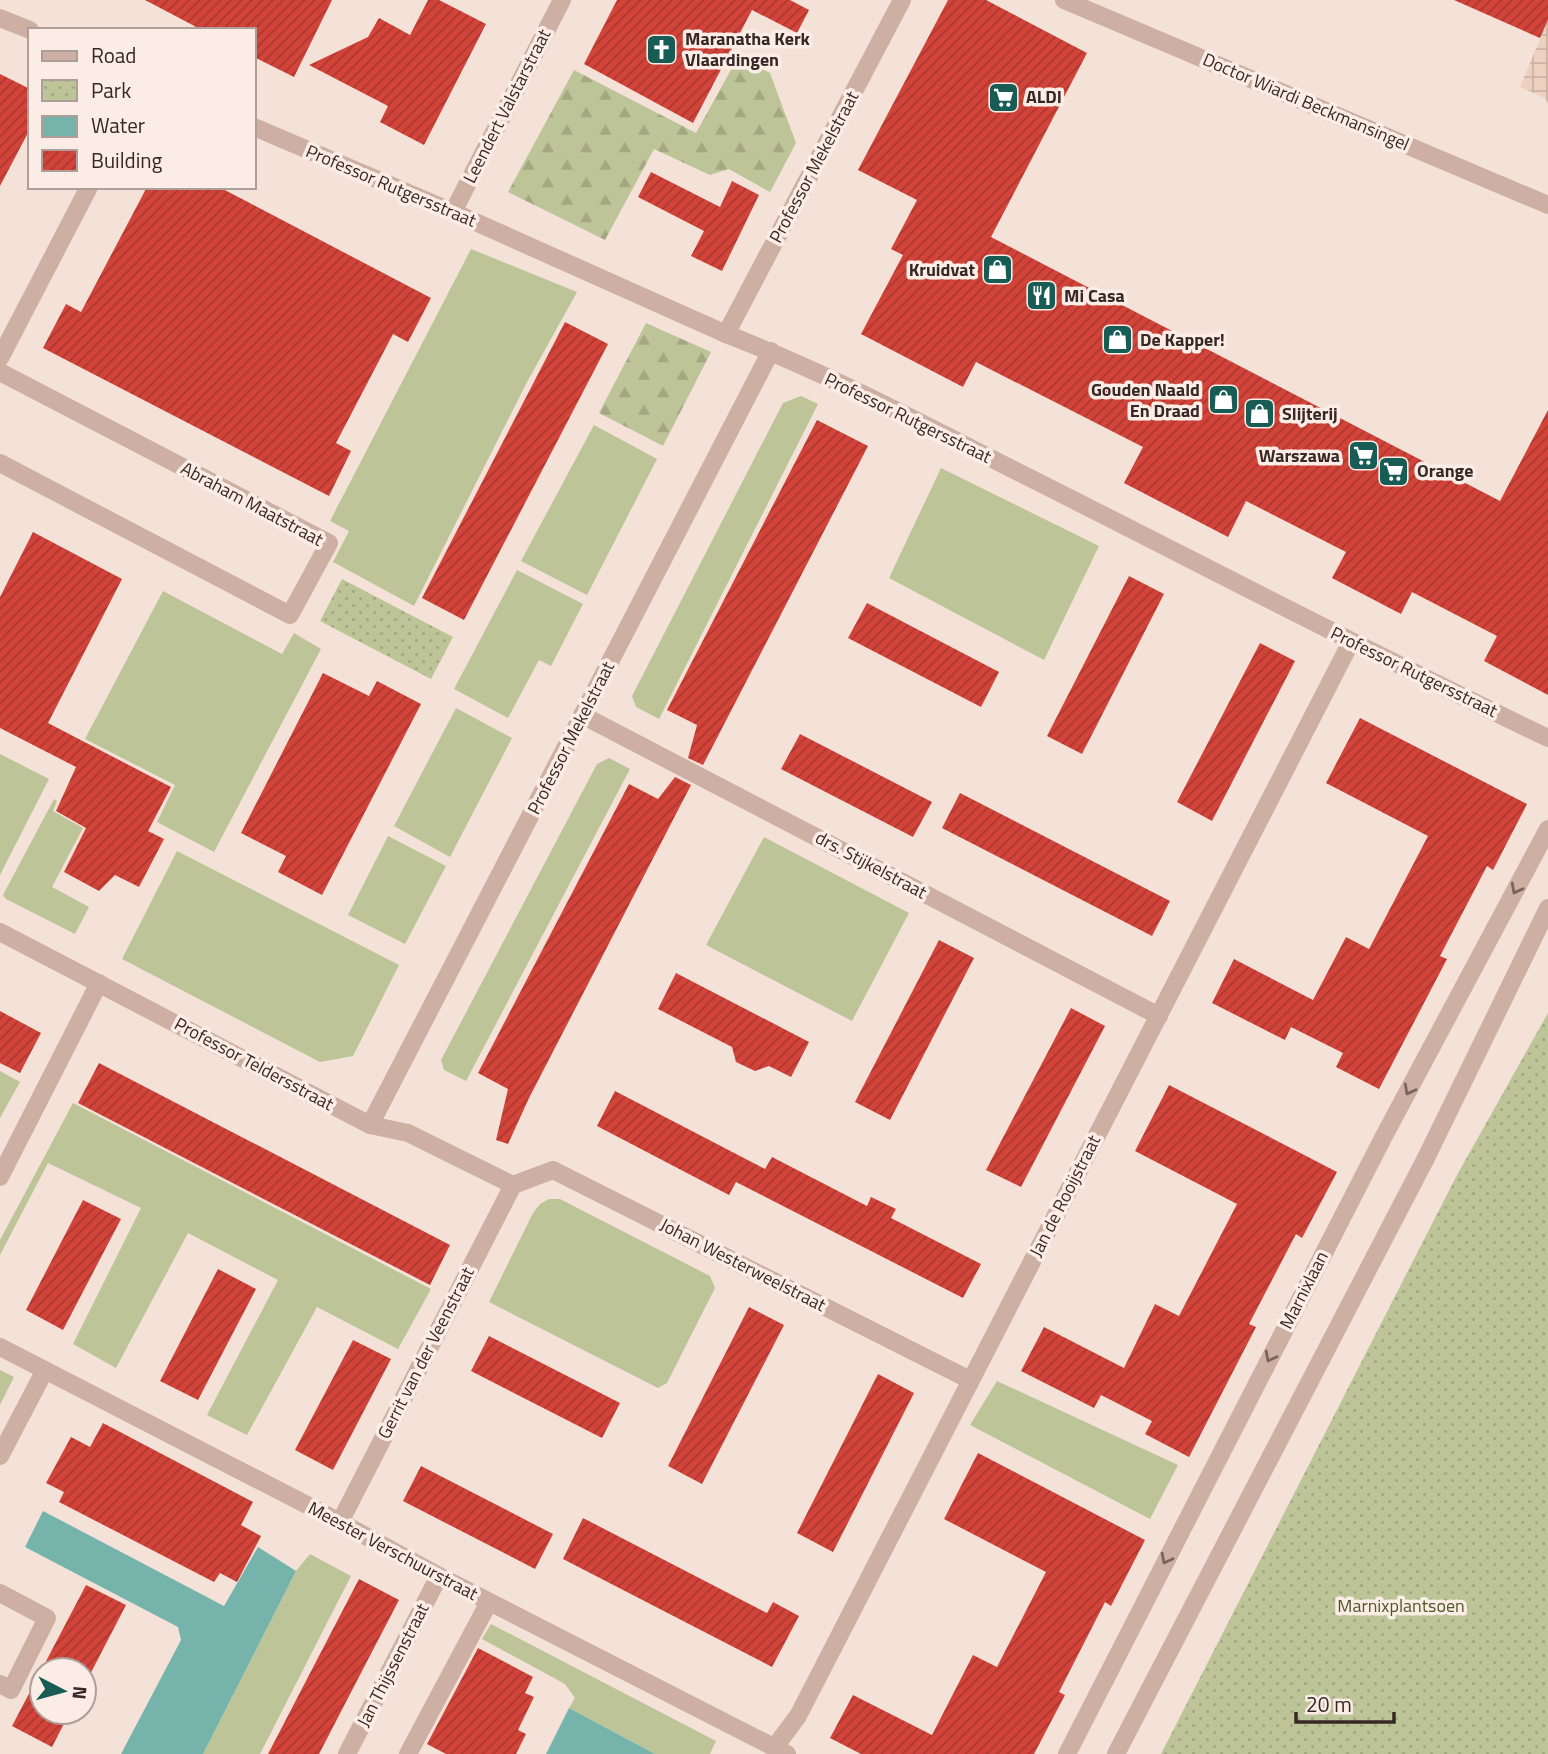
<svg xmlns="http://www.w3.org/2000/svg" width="1548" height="1754" viewBox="0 0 1548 1754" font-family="'Titillium Web',sans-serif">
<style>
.green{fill:#bdc497}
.forest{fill:url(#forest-firs)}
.park{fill:url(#park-dots)}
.plaza{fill:url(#plaza-grid)}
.water{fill:#75b3ab}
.building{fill:url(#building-hatch)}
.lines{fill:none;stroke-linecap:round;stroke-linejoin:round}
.minor{stroke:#cdafa3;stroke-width:18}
.tertiary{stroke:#cdafa3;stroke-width:18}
.oneway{stroke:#7a655e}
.labels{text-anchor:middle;stroke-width:7;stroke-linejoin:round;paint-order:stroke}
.poi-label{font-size:18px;font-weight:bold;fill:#372826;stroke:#fbede5;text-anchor:start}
.street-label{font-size:18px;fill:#372826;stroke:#fbede5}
.park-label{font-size:18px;fill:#4f5827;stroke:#fbede5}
</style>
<defs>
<pattern id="forest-firs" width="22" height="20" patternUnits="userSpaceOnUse" patternTransform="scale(1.75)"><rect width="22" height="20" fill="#bdc497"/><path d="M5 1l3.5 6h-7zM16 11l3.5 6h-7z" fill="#a3a882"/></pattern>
<pattern id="park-dots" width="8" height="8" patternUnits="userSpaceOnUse" patternTransform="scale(1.75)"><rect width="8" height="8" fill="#bdc497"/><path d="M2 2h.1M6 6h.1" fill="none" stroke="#a3a882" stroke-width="1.8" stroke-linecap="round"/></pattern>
<pattern id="plaza-grid" width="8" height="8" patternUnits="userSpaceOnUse" patternTransform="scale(1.75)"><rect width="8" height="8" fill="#edd0be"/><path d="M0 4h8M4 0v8" fill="none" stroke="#ccb3a3"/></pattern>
<pattern id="building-hatch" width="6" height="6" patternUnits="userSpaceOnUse" patternTransform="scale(1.75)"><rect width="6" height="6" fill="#d24339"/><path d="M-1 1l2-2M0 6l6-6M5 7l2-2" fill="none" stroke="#ab3830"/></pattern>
</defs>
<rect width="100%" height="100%" fill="#f4e2d9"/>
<!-- green -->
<g class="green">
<polygon points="471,249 577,292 526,384 414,606 333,562 349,531 330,521"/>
<polygon points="801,396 818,404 659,719 636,707 632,696 783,403"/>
<polygon points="594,425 657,459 587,595 521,561"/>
<polygon points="941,468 1099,546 1044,660 889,578"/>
<polygon points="517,570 583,604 551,666 539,660 508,718 454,689"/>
<polygon points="163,591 282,654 294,633 321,649 214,852 157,822 175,785 85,739"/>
<polygon points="456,708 512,738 450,857 394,826"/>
<polygon points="0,754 49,779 0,875"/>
<polygon points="609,758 630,769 466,1081 444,1070 441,1060 597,764"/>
<polygon points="54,799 57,801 53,811 83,828 52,887 89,907 75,934 6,899 3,895"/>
<polygon points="388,836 446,866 405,944 348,915"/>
<polygon points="764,837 909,913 852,1021 706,945"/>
<polygon points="177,851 399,965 353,1056 320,1062 122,959"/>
<polygon points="0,1071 20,1082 0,1118"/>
<polygon points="73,1103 431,1289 398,1349 317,1307 247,1435 207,1415 278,1280 188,1233 116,1368 73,1344 141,1208 48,1163 0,1255 0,1240"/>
<polygon points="549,1199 560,1199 710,1276 715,1288 667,1383 658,1388 489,1302 533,1213 540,1204"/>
<polygon points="0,1370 14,1377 0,1405"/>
<polygon points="997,1381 1178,1465 1150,1519 970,1425"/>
<polygon points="310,1554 351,1576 260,1754 203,1754 296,1571"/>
<polygon points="491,1624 716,1741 710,1754 655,1754 569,1708 575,1698 565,1684 482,1639"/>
</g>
<!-- forest -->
<g class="forest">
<polygon points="738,57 770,73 796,143 770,192 729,169 710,175 654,149 605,240 508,192 574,70 696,133"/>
<polygon points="646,323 711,352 663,446 599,413"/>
</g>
<!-- park -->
<g class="park">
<polygon points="342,579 453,637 431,679 320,621"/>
<polygon points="1548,1013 1548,1754 1161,1754 1457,1175"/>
</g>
<!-- plaza -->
<polygon class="plaza" points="1548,20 1548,103 1543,97 1520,87"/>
<!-- water -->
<g class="water">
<polygon points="43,1511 224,1606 258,1547 296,1571 203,1754 121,1754 181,1640 178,1627 25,1547"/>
<polygon points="569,1708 655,1754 546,1754"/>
</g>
<!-- building -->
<g class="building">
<polygon points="145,0 332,0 294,77 254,57 254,30 202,30"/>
<polygon points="428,0 439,0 486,24 424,145 380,122 388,106 309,65 368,37 379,18 410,35"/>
<polygon points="617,0 790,0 809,10 797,33 752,10 693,123 584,64"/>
<polygon points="948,0 986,0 1087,53 991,237 1500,501 1548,410 1548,695 1484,661 1497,636 1412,592 1401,614 1332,578 1346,552 1246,501 1228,537 1124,483 1143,447 976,362 963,387 861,334 903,255 891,249 917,200 858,170"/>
<polygon points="1454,0 1548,0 1548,20 1540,38"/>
<polygon points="0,74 30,89 30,129 0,186"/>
<polygon points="651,172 720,207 732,181 759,195 722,271 691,256 704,231 638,197"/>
<polygon points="147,187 219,187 431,298 408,342 393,334 336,443 351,451 329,496 43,348 66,304 81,312"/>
<polygon points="565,322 608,344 464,620 422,598"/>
<polygon points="817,420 868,446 703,765 688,758 697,725 667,710"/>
<polygon points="33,532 122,579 48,723 171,787 148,831 164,839 139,887 115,875 99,891 64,872 86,828 56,811 76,767 0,728 0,597"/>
<polygon points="1129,576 1164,594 1082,754 1047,736"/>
<polygon points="867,603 999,672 981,707 848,638"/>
<polygon points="1260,643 1295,661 1212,821 1177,802"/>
<polygon points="323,673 369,696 377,681 421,704 322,895 278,872 286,856 241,833"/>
<polygon points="1360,718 1527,804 1493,870 1487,866 1440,956 1447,959 1379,1089 1336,1067 1343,1053 1291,1027 1285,1040 1212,1003 1234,959 1313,1000 1346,937 1369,949 1428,836 1326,783"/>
<polygon points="800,734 932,802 913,837 781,769"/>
<polygon points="675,777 691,785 529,1098 508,1144 496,1140 508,1089 478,1073 629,784 658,799"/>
<polygon points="960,793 1170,901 1152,936 942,828"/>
<polygon points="939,940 974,958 890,1120 855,1102"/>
<polygon points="676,973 809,1042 791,1077 769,1066 755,1071 736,1062 732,1047 658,1009"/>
<polygon points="1071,1008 1105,1026 1021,1187 986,1170"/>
<polygon points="0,1011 41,1033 20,1073 0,1063"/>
<polygon points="99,1063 450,1245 430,1285 78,1103"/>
<polygon points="1169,1085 1337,1172 1302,1238 1296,1234 1249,1324 1256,1327 1189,1457 1145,1434 1152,1421 1101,1395 1094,1408 1021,1371 1044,1327 1124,1368 1155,1304 1179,1316 1237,1204 1135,1151"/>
<polygon points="615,1091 765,1169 772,1157 867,1206 871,1197 896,1209 891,1218 981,1264 963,1298 736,1182 729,1195 597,1126"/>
<polygon points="83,1200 121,1219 63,1330 26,1310"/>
<polygon points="218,1269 256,1289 198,1400 160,1381"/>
<polygon points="749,1307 784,1325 702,1484 668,1466"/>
<polygon points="489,1336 620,1403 602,1438 471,1371"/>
<polygon points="353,1340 391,1359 333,1470 295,1450"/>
<polygon points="878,1374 914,1393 833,1552 797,1533"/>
<polygon points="103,1423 253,1502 241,1525 261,1536 237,1582 220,1573 214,1582 59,1502 64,1492 46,1483 71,1437 90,1447"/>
<polygon points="978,1453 1145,1540 1111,1606 1105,1602 1059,1692 1065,1695 1034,1754 861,1754 830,1738 853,1695 932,1735 973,1655 997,1667 1046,1572 944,1519"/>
<polygon points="421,1466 553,1534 535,1569 403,1501"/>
<polygon points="583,1518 767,1613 773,1602 799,1616 772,1667 563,1559"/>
<polygon points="359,1579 399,1600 362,1671 319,1754 268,1754"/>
<polygon points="86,1585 126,1605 84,1686 84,1670 42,1670 42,1712 70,1712 52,1747 12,1726"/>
<polygon points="478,1648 533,1677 525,1693 534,1697 518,1730 526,1734 516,1754 446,1754 427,1744"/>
</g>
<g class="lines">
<!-- minor -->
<g class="minor">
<polyline points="0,18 30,30"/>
<path d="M 254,127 L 453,212 L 726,334 C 830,374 928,427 1028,477 C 1201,564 1373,654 1548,738"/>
<polyline points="453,212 562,0"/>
<polyline points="726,334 902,0"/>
<polyline points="0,358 89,187"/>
<polyline points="0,372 329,543 290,615 0,463"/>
<polyline points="582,715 1159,1016"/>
<polyline points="0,932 370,1125 408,1133 513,1185"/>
<polyline points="370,1125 771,351"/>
<polyline points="0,1177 99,983"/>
<polyline points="513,1185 553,1170 970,1380"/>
<polyline points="0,1347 340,1522 439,1576 787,1754"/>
<polyline points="0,1456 45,1370"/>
<polyline points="340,1522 513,1185"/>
<polyline points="0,1593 47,1618 11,1690 0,1684"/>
<polyline points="774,1748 798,1716 1351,642"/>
<polyline points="347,1754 439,1576"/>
<polyline points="408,1754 489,1602"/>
<polyline points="1067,1754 1384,1136 1548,829"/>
</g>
<!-- tertiary -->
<g class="tertiary">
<polyline points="1064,0 1548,205"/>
<polyline points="1116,1754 1426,1158 1548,908"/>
</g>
</g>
<!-- one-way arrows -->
<defs><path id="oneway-chevron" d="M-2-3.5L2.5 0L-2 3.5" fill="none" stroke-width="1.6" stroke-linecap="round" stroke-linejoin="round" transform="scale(1.75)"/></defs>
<g class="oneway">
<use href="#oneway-chevron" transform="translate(1516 889) rotate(118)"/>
<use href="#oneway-chevron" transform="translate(1409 1090) rotate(118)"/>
<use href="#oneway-chevron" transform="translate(1270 1357) rotate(117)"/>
<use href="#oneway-chevron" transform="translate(1166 1559) rotate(117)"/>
</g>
<!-- icons -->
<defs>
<symbol id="church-square" viewBox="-11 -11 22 22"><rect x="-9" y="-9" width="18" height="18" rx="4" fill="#185d55" stroke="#fbede5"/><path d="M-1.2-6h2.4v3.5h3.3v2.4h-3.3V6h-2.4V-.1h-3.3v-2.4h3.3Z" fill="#fff"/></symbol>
<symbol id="supermarket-square" viewBox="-11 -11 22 22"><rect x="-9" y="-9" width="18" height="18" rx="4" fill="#185d55" stroke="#fbede5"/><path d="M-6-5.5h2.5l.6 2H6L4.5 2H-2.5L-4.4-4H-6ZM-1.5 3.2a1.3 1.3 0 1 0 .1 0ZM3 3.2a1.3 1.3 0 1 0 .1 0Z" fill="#fff"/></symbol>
<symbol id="shop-square" viewBox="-11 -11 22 22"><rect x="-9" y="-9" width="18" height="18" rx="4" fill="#185d55" stroke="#fbede5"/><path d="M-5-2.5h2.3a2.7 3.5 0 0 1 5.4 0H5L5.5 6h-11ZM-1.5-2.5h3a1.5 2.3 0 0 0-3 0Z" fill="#fff"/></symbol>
<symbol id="restaurant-square" viewBox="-11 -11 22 22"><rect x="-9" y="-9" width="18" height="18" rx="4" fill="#185d55" stroke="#fbede5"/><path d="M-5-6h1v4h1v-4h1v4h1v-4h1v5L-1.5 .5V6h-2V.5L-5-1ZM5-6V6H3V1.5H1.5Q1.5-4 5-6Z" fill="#fff"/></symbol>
</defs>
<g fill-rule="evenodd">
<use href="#church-square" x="644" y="32" width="35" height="35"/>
<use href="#supermarket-square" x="986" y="80" width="35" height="35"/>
<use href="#shop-square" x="980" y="252" width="35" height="35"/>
<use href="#restaurant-square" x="1024" y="278" width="35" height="35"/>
<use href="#shop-square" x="1100" y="322" width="35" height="35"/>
<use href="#shop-square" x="1206" y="382" width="35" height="35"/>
<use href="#shop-square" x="1242" y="396" width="35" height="35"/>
<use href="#supermarket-square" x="1346" y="438" width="35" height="35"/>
<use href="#supermarket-square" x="1376" y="454" width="35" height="35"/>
</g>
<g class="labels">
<!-- poi labels -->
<g class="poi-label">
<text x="685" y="45">Maranatha Kerk<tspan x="685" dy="21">Vlaardingen</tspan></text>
<text x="1026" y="103">ALDI</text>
<text x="975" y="276" text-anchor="end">Kruidvat</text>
<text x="1064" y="302">Mi Casa</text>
<text x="1140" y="346">De Kapper!</text>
<text x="1200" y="396" text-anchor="end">Gouden Naald<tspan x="1200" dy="21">En Draad</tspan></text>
<text x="1282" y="420">Slijterij</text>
<text x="1340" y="462" text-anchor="end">Warszawa</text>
<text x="1417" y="477">Orange</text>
</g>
<!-- street labels -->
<g class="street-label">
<text transform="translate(1306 102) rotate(23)" y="6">Doctor Wiardi Beckmansingel</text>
<text transform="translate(507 106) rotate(-63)" y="6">Leendert Valstarstraat</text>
<text transform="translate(814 167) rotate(-62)" y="6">Professor Mekelstraat</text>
<text transform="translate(391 186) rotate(23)" y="6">Professor Rutgersstraat</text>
<text transform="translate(908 418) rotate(26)" y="6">Professor Rutgersstraat</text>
<text transform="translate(252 504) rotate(28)" y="6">Abraham Maatstraat</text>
<text transform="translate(1414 672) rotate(26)" y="6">Professor Rutgersstraat</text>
<text transform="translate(571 738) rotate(-63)" y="6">Professor Mekelstraat</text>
<text transform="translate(871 865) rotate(28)" y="6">drs. Stijkelstraat</text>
<text transform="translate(254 1064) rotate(28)" y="6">Professor Teldersstraat</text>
<text transform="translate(1065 1196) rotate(-63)" y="6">Jan de Rooijstraat</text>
<text transform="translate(743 1265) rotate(27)" y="6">Johan Westerweelstraat</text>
<text transform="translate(1304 1290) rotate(-63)" y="6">Marnixlaan</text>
<text transform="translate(426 1353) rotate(-63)" y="6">Gerrit van der Veenstraat</text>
<text transform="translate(393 1551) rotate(28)" y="6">Meester Verschuurstraat</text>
<text transform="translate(393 1665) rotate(-63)" y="6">Jan Thijssenstraat</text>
</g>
<!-- park labels -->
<g class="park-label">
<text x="1401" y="1612">Marnixplantsoen</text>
</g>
</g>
<!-- legend -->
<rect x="28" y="28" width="228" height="161" fill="#fbede5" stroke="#ad9e99" stroke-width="2"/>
<rect x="42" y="51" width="35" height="10" fill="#cdafa3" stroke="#ad9e99" stroke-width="2"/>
<text x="91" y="63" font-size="21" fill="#372826">Road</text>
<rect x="42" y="80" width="35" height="21" fill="url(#park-dots)" stroke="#ad9e99" stroke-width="2"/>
<text x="91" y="98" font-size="21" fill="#372826">Park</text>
<rect x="42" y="116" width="35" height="21" fill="#75b3ab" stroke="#ad9e99" stroke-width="2"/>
<text x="91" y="133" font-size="21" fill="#372826">Water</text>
<rect x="42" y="150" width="35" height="21" fill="url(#building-hatch)" stroke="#ad9e99" stroke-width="2"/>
<text x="91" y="168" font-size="21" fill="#372826">Building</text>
<!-- north arrow -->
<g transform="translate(63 1691) rotate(96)"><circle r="33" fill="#fbede5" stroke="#ad9e99" stroke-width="2"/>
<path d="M0-5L12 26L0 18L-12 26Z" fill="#185d55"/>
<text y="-10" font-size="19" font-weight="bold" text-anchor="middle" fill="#372826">N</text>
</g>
<!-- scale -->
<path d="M1296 1712v10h98v-10" fill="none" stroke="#372826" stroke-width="3.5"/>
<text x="1306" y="1712" font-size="21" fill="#372826" stroke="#fbede5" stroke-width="5" paint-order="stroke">20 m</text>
</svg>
